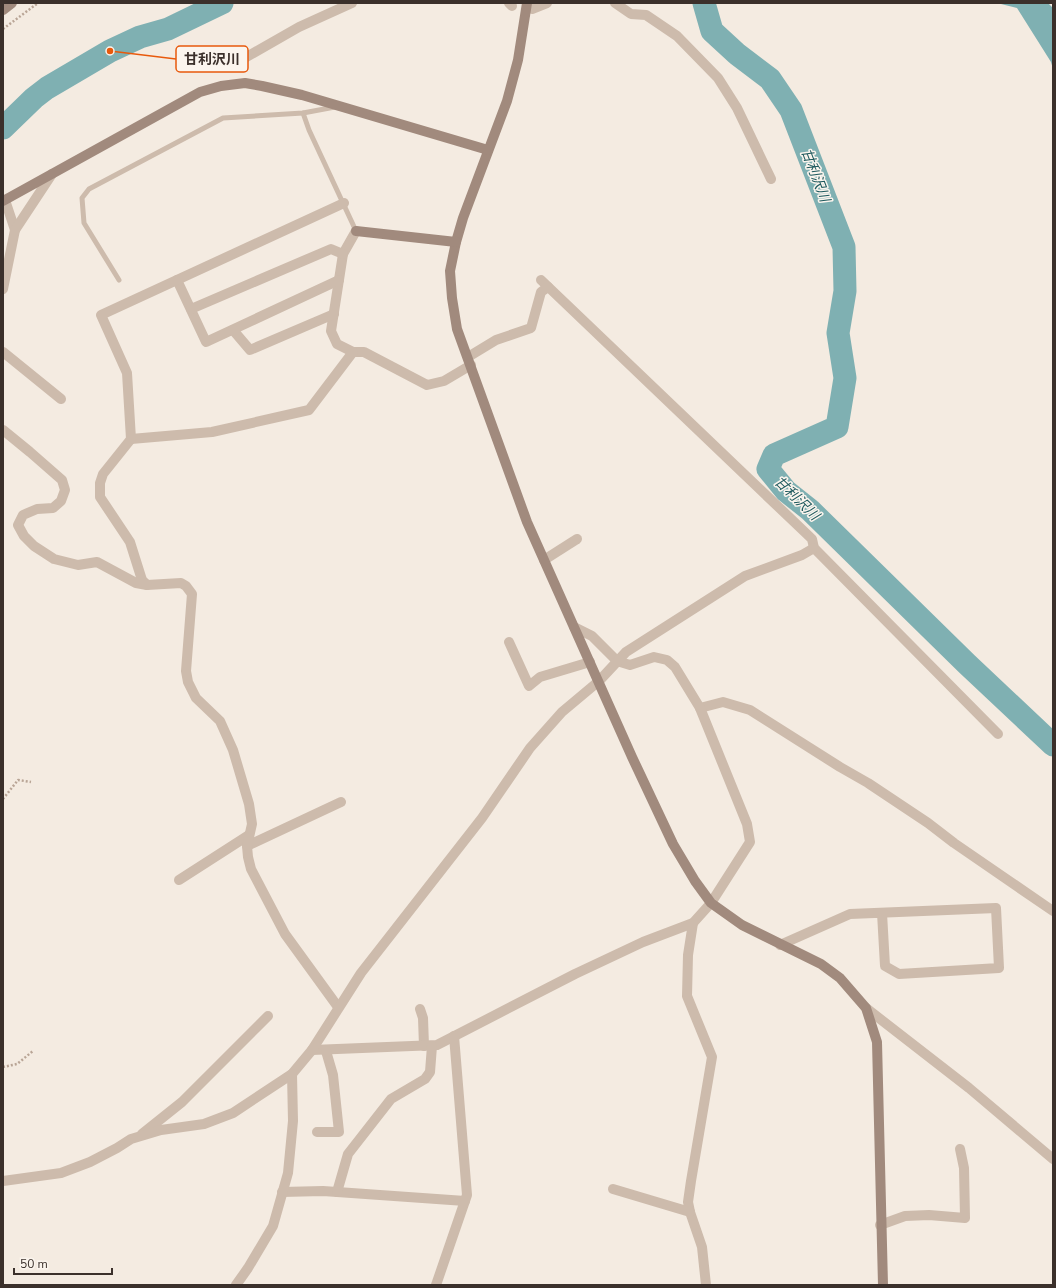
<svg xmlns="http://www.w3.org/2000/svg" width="1056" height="1288" viewBox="0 0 1056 1288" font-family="'Nunito Sans','Noto Sans JP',sans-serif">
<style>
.water{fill:#7fb0b2}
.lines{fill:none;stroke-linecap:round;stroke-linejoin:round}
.river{stroke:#7fb0b2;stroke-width:23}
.path{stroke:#b9a596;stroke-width:2.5;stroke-dasharray:2 2;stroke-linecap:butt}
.lane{stroke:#cdbbac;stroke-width:5}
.street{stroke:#cdbbac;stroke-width:10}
.secondary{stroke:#a18a7d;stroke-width:10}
.labels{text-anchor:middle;stroke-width:3;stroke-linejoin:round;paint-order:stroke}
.water-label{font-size:14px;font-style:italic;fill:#1f5a5e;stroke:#fbf5ee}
.leader{fill:none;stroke:#e8590c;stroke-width:1.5}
.callout-dot{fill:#e8590c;stroke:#fbf5ee;stroke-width:1.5}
.callout{fill:#fbf5ee;stroke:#e8590c;stroke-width:1.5}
.callout-label{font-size:14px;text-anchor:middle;font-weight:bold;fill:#3b302b}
</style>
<rect width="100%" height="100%" fill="#f4ebe1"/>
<!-- water -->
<polygon class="water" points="997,3 1048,3 1053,8 1053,69 1051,62 1017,8"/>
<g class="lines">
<!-- river -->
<g class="river">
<polyline points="704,3 712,31 737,54 770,79 791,110 844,247 845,291 838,333 845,378 837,427 774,455 768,469 786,491 810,510 967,664 1053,745"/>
<polyline points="3,128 34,98 47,88 110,51 140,37 168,29 222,3"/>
</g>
<!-- path -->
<g class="path">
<polyline points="3,29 38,3"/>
<polyline points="3,799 18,780 31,782"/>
<polyline points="3,1067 17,1064 33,1051"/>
</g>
<!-- lane -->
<g class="lane">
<polyline points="303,113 309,130 356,231"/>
<polyline points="119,280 84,223 82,198 89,189 223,118 303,113 335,107"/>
</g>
<!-- street -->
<g class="street">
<polyline points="509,3 512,6"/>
<polyline points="615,3 631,14 646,15 677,36 718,78 737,108 771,179"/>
<polyline points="532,9 547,3"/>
<polyline points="243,59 299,27 352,3"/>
<polyline points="5,200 15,230"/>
<polyline points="356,231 343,254 331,331 337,344 353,352 364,352 427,385 444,381 471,365"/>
<polyline points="177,280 206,342 339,280"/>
<polyline points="541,280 812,539 814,548 998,734"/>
<polyline points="3,289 15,230 52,174"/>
<polyline points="191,309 331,249 343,254"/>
<polyline points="233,330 250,350 334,314"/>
<polyline points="3,352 61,399"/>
<polyline points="468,357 496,340 531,328 541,292 548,287"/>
<polyline points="3,430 30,452 62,480 65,490 61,501 53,508 37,509 23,515 18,525 24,536 34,546 54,559 78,565 97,562 136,583 147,585"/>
<polyline points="131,439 212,432 309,410 353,352"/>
<polyline points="544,560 577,539"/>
<polyline points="509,642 529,686 540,677 590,662"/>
<polyline points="700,708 723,702 750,710 840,767 868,783 928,823 954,843 1053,911"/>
<polyline points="247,846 341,802"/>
<polyline points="179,880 249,835"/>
<polyline points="693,923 688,955 687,996 712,1057 691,1181 688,1202 690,1212 702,1247 706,1285"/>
<polyline points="780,945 850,914 996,908 999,968 899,974 885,966 882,913"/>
<polyline points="338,1007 285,934 251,869 248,857 247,846 252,824 249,804 233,750 220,721 196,698 188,682 186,671 192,594 186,586 181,583 147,585 142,580 130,542 100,497 100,483 103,474 131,439 127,373 101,315 344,203"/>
<polyline points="866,1008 969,1088 1053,1159"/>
<polyline points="420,1009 423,1018 424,1046"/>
<polyline points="312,1050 437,1045 575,974 643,942 693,923 711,903 750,842 747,824 700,708 675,667 667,660 654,657 630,665 617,661 592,636 574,627"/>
<polyline points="317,1132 339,1132 333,1075 326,1051"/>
<polyline points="142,1134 182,1102 268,1016"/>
<polyline points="3,1181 61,1173 90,1162 117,1148 131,1139 161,1130 204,1124 233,1113 292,1074 312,1050 361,973 482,818 530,748 562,712 599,681 626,652 745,576 802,555 814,548"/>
<polyline points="613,1189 690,1212"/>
<polyline points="282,1192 323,1191 465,1201"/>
<polyline points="337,1192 348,1154 391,1099 425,1079 430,1072 432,1046"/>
<polyline points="880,1225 905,1216 929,1215 965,1218 964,1168 960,1149"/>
<polyline points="236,1285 248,1268 273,1226 288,1173 293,1121 292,1074"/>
<polyline points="436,1285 467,1195 454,1036"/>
</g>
<!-- secondary -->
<g class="secondary">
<polyline points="527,3 518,60 507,101 463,218 456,242 450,271 452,298 457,329 527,522 632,757 673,844 695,881 711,903 742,925 821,964 840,978 866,1008 877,1042 883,1285"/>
<polyline points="3,10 12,3"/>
<polyline points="3,201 200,92 221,86 245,83 262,86 302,95 488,150"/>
<polyline points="356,231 456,242"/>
</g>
</g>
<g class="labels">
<!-- water labels -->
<g class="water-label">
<text transform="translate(816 175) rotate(69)" y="5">甘利沢川</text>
<text transform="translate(797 498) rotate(44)" y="5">甘利沢川</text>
</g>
</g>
<!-- callouts -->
<path class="leader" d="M110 51L176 59"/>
<circle class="callout-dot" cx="110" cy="51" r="4"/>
<rect class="callout" x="176" y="46" width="72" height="26" rx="4"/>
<g class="callout-label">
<text x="212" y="64">甘利沢川</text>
</g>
<!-- border -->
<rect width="1056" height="1288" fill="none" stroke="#3b302b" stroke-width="8"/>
<!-- scale -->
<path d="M14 1268v6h98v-6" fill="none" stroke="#3b302b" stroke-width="2"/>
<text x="20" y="1268" font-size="12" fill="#3b302b" stroke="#fbf5ee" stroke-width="3" paint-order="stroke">50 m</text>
</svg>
